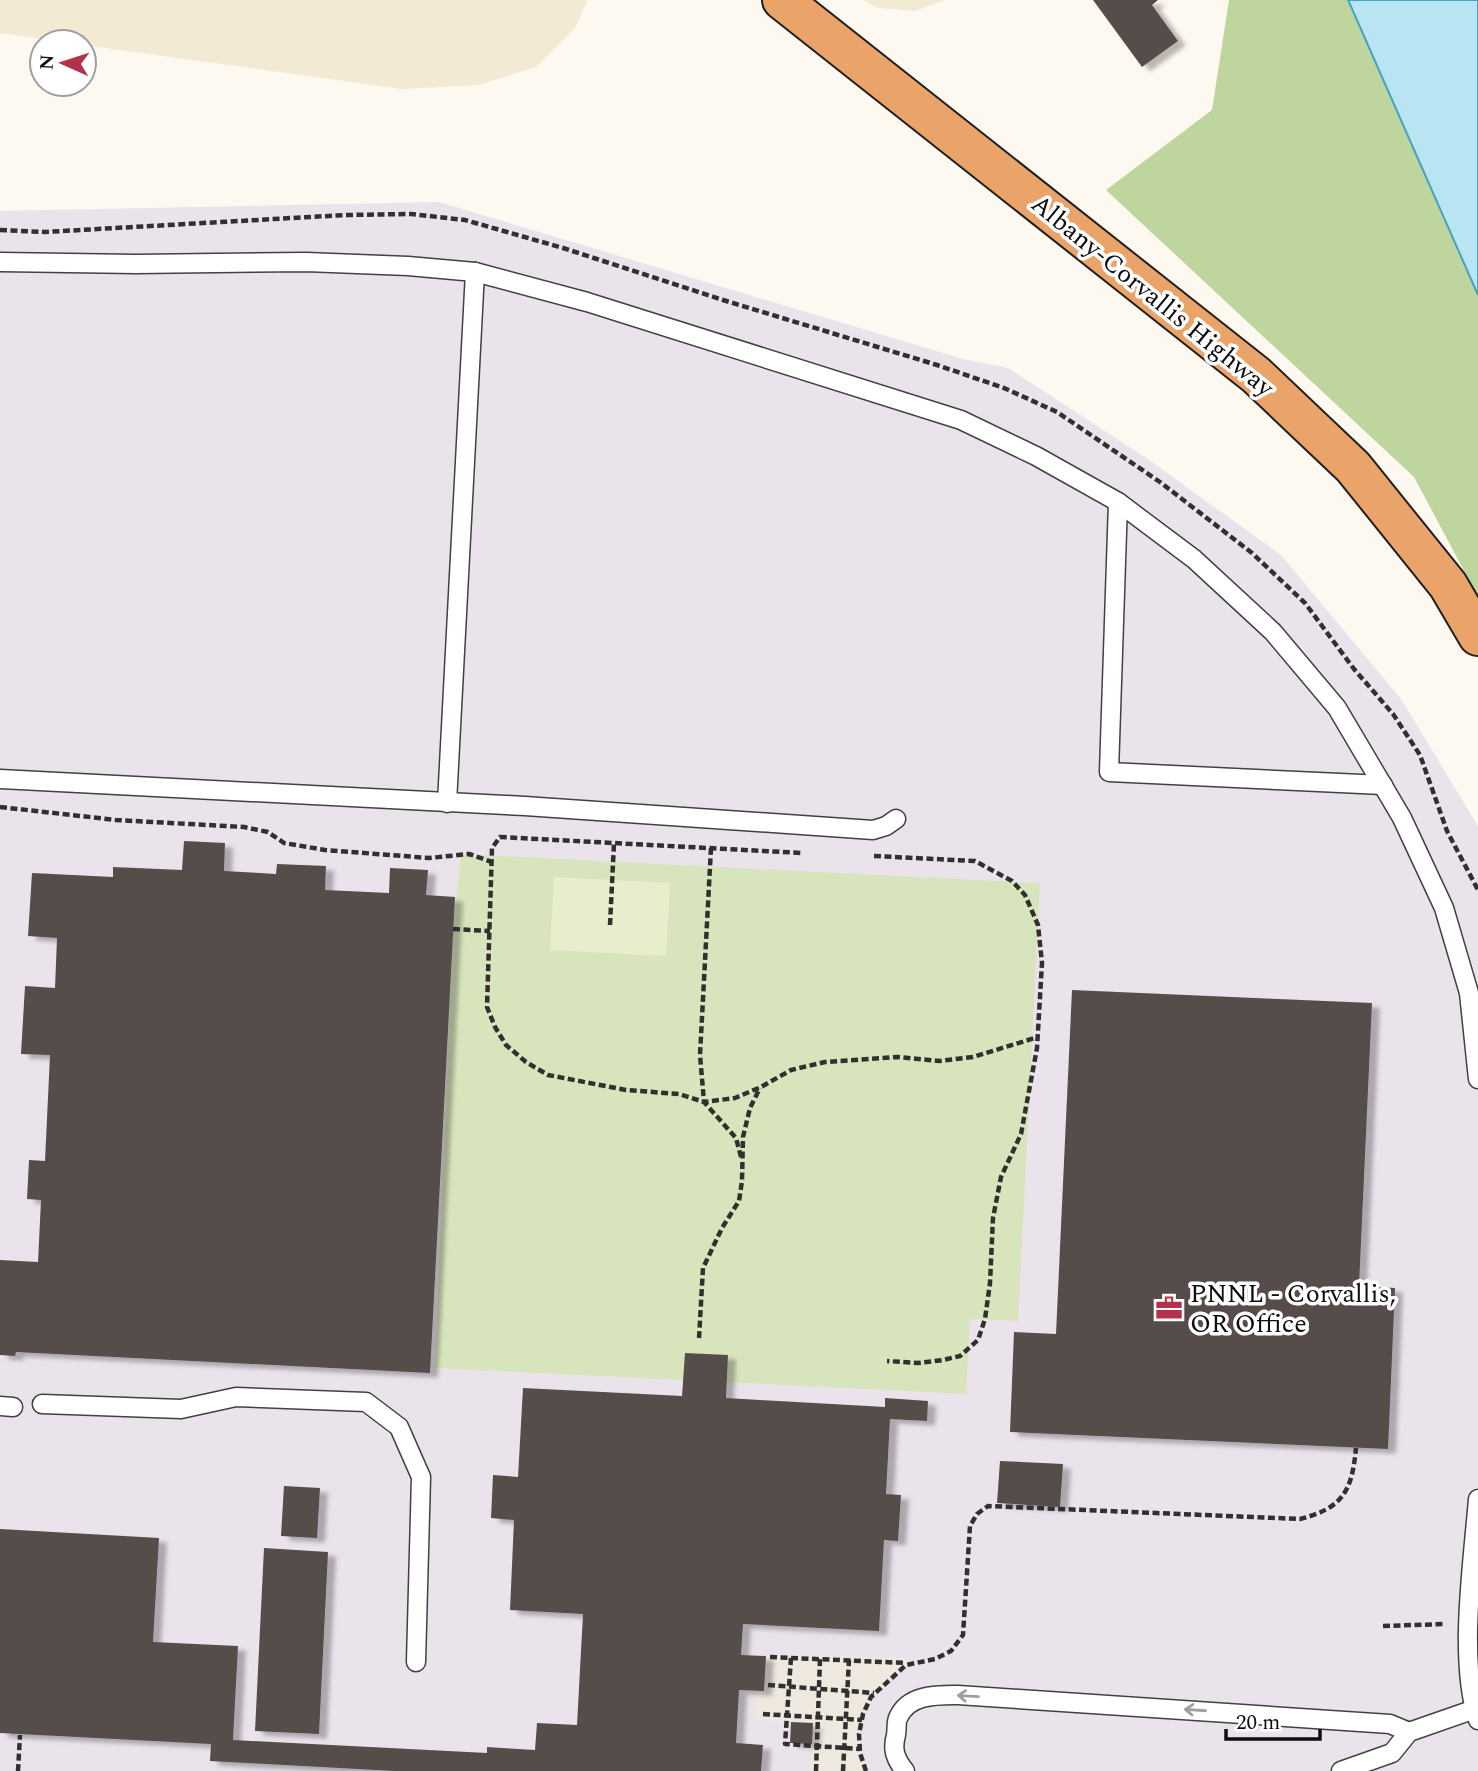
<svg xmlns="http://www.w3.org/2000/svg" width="1478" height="1771" viewBox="0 0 1478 1771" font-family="Spectral,serif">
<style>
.industrial{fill:#eae3ec}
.farmland{fill:#f2ead2}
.green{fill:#d8e5bc}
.forest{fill:#bed59d}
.pitch{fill:#e7edcd}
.plaza{fill:#eee8df}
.water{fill:#b9e4f1;stroke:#46a3c1;stroke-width:2}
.building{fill:#564e4b;filter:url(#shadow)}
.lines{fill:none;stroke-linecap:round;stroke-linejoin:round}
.service-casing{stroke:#414141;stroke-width:21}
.trunk-casing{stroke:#1f1f1f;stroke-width:42}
.path{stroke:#303030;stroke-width:4.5;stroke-dasharray:7 3.5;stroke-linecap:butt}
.service{stroke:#fff;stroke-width:18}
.trunk{stroke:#eaa46a;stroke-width:38}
.oneway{stroke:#9f9f9f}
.labels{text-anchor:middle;stroke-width:7;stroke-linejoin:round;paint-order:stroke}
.street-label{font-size:26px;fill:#0e0e0e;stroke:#fff}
.poi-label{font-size:26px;fill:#0e0e0e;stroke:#fff;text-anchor:start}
</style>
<defs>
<filter id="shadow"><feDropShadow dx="8" dy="4.5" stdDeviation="2" flood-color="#0004"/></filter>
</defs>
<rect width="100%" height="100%" fill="#fef9f0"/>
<!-- industrial -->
<polygon class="industrial" points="439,202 963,359 1008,368 1148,459 1281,555 1401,699 1478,826 1478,1771 0,1771 0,211"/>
<!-- farmland -->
<g class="farmland">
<polygon points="0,0 588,0 575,28 536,67 479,85 402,89 84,45 84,42 65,42 0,33"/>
<polygon points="863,0 945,0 915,11 878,8"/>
</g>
<!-- green -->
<polygon class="green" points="461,854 1040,883 1018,1321 970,1319 966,1394 435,1368 453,929"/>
<!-- forest -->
<polygon class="forest" points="1229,0 1348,0 1478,295 1478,597 1414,477 1106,190 1212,110"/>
<!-- pitch -->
<polygon class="pitch" points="554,877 670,883 666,956 550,950"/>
<!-- plaza -->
<polygon class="plaza" points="766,1656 906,1658 906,1665 871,1697 863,1714 859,1734 860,1753 866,1771 809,1771 813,1723 755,1720 756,1691 764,1691"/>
<!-- water -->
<polygon class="water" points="1348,0 1478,0 1478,295 1349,2"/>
<!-- building -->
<g class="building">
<polygon points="1093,0 1158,0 1152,5 1178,41 1142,67"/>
<polygon points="184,841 225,843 224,871 276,874 277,864 326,866 325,890 389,893 390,868 428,870 426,895 455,897 430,1373 16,1352 15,1356 0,1355 0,1260 38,1262 41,1200 27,1199 29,1160 45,1161 50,1055 21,1054 25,986 55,988 57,938 28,936 32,873 113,877 113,867 182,870"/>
<polygon points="1072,990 1372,1003 1359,1286 1395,1288 1388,1449 1010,1432 1014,1332 1056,1334"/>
<polygon points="685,1353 728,1355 726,1398 885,1407 885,1398 928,1401 927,1421 890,1419 886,1494 901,1495 898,1541 884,1540 879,1631 743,1624 741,1655 766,1656 764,1691 739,1690 736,1743 763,1745 761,1771 394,1771 210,1761 211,1744 0,1733 0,1529 159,1538 153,1642 238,1646 233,1740 487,1753 487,1747 535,1750 537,1723 577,1725 583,1614 510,1610 514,1520 491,1518 493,1475 518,1477 523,1388 682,1396"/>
<polygon points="1000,1461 1063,1464 1060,1507 997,1503"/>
<polygon points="284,1486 320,1488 317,1538 281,1536"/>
<polygon points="264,1548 328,1552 319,1734 255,1731"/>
<polygon points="791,1722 813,1723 812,1744 790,1743"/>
</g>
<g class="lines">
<defs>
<g id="service">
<polyline points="0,262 136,264 306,262 408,266 475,272 587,302 961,420 1036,456 1118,502 1194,559 1273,632 1337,708 1402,818 1444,908 1469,993 1478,1079"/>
<polyline points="1118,502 1109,772 1383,785"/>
<polyline points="0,779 525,806 873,830 886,826 896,819"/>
<polyline points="447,803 475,272"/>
<polyline points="42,1404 181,1409 236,1397 366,1402 399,1427 421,1477 416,1662"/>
<polyline points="0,1406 13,1407"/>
<path d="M 1478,1499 C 1473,1562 1458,1660 1478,1720"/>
<path d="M 905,1771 C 895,1759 892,1749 896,1735 C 897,1730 896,1722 898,1718 C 908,1694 937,1695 958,1695 L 1390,1724 L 1409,1732"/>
<polyline points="1341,1771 1392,1753 1409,1732 1478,1708"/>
</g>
<polyline id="trunk" points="782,0 1256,375 1353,467 1448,585 1478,636"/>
</defs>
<!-- service casing -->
<use href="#service" class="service-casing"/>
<!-- trunk casing -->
<use href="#trunk" class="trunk-casing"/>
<!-- path -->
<g class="path">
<polyline points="0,230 45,232 345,215 411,214 465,220 563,248 723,300 937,365 1004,388 1057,412 1160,482 1252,553 1305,603 1354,669 1393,714 1420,755 1447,831 1478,890"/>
<polyline points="0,807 116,820 244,827 268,832 284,843 325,850 429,858 469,854 492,862"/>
<polyline points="711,848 700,1055 704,1102 735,1098 761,1087 791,1070 825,1062 897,1057 939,1061 973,1057 1038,1037"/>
<polyline points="874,856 975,861 1012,881 1025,895 1038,925 1042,963 1037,1048 1021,1134 1001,1177 993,1218 990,1283 985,1319 978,1340 960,1356 943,1360 918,1363 887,1361"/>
<polyline points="610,925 614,843"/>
<polyline points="453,929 490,931"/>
<polyline points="741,1157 736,1138 704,1102 679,1094 626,1090 548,1075 526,1062 506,1045 495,1027 487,1007 492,848 500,837 802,853"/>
<polyline points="699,1338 703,1268 722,1228 739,1201 742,1181 743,1137 750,1108 760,1088"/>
<polyline points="1383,1626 1446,1624"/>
<polyline points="770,1657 906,1663"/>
<polyline points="791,1658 785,1744 860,1749"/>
<polyline points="768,1685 874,1693"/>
<polyline points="763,1714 862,1720"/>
<polyline points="18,1771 20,1735"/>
<polyline points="816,1771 820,1659"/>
<polyline points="843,1771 849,1660"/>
<path d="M 866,1771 L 860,1753 L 859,1734 L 863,1714 L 871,1697 L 906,1665 L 935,1659 L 951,1651 L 963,1635 L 970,1526 L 977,1514 L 988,1506 L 1300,1519 C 1343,1508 1352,1491 1356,1448"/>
</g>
<!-- service -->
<use href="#service" class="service"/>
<!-- trunk -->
<use href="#trunk" class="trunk"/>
</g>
<!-- one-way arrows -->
<defs><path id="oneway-shaft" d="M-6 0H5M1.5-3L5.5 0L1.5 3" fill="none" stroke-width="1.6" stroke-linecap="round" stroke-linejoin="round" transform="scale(1.75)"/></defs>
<g class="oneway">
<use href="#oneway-shaft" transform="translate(968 1696) rotate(-177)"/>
<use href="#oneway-shaft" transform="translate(1195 1710) rotate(-176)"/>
</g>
<!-- icons -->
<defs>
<symbol id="office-bare" viewBox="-9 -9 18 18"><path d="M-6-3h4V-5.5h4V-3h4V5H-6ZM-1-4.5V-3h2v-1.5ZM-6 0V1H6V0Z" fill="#b2324b" stroke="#fff" stroke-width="2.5" paint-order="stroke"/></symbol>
</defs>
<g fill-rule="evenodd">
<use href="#office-bare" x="1150" y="1289" width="38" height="38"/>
</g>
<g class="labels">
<!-- street labels -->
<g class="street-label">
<text transform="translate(1153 295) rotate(39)" y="9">Albany-Corvallis Highway</text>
</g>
<!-- poi labels -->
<g class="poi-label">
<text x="1190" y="1302">PNNL - Corvallis,<tspan x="1190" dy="30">OR Office</tspan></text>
</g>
</g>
<!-- north arrow -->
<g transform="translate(63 63) rotate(273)"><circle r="33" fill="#ffffff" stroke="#9f9f9f" stroke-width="2"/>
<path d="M0-5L12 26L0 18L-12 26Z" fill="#b2324b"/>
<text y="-10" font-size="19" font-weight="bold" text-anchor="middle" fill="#0e0e0e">N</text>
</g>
<!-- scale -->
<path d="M1226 1729v10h94v-10" fill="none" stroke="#0e0e0e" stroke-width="3.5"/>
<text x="1236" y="1729" font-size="21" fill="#0e0e0e" stroke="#ffffff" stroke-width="5" paint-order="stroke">20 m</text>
</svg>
